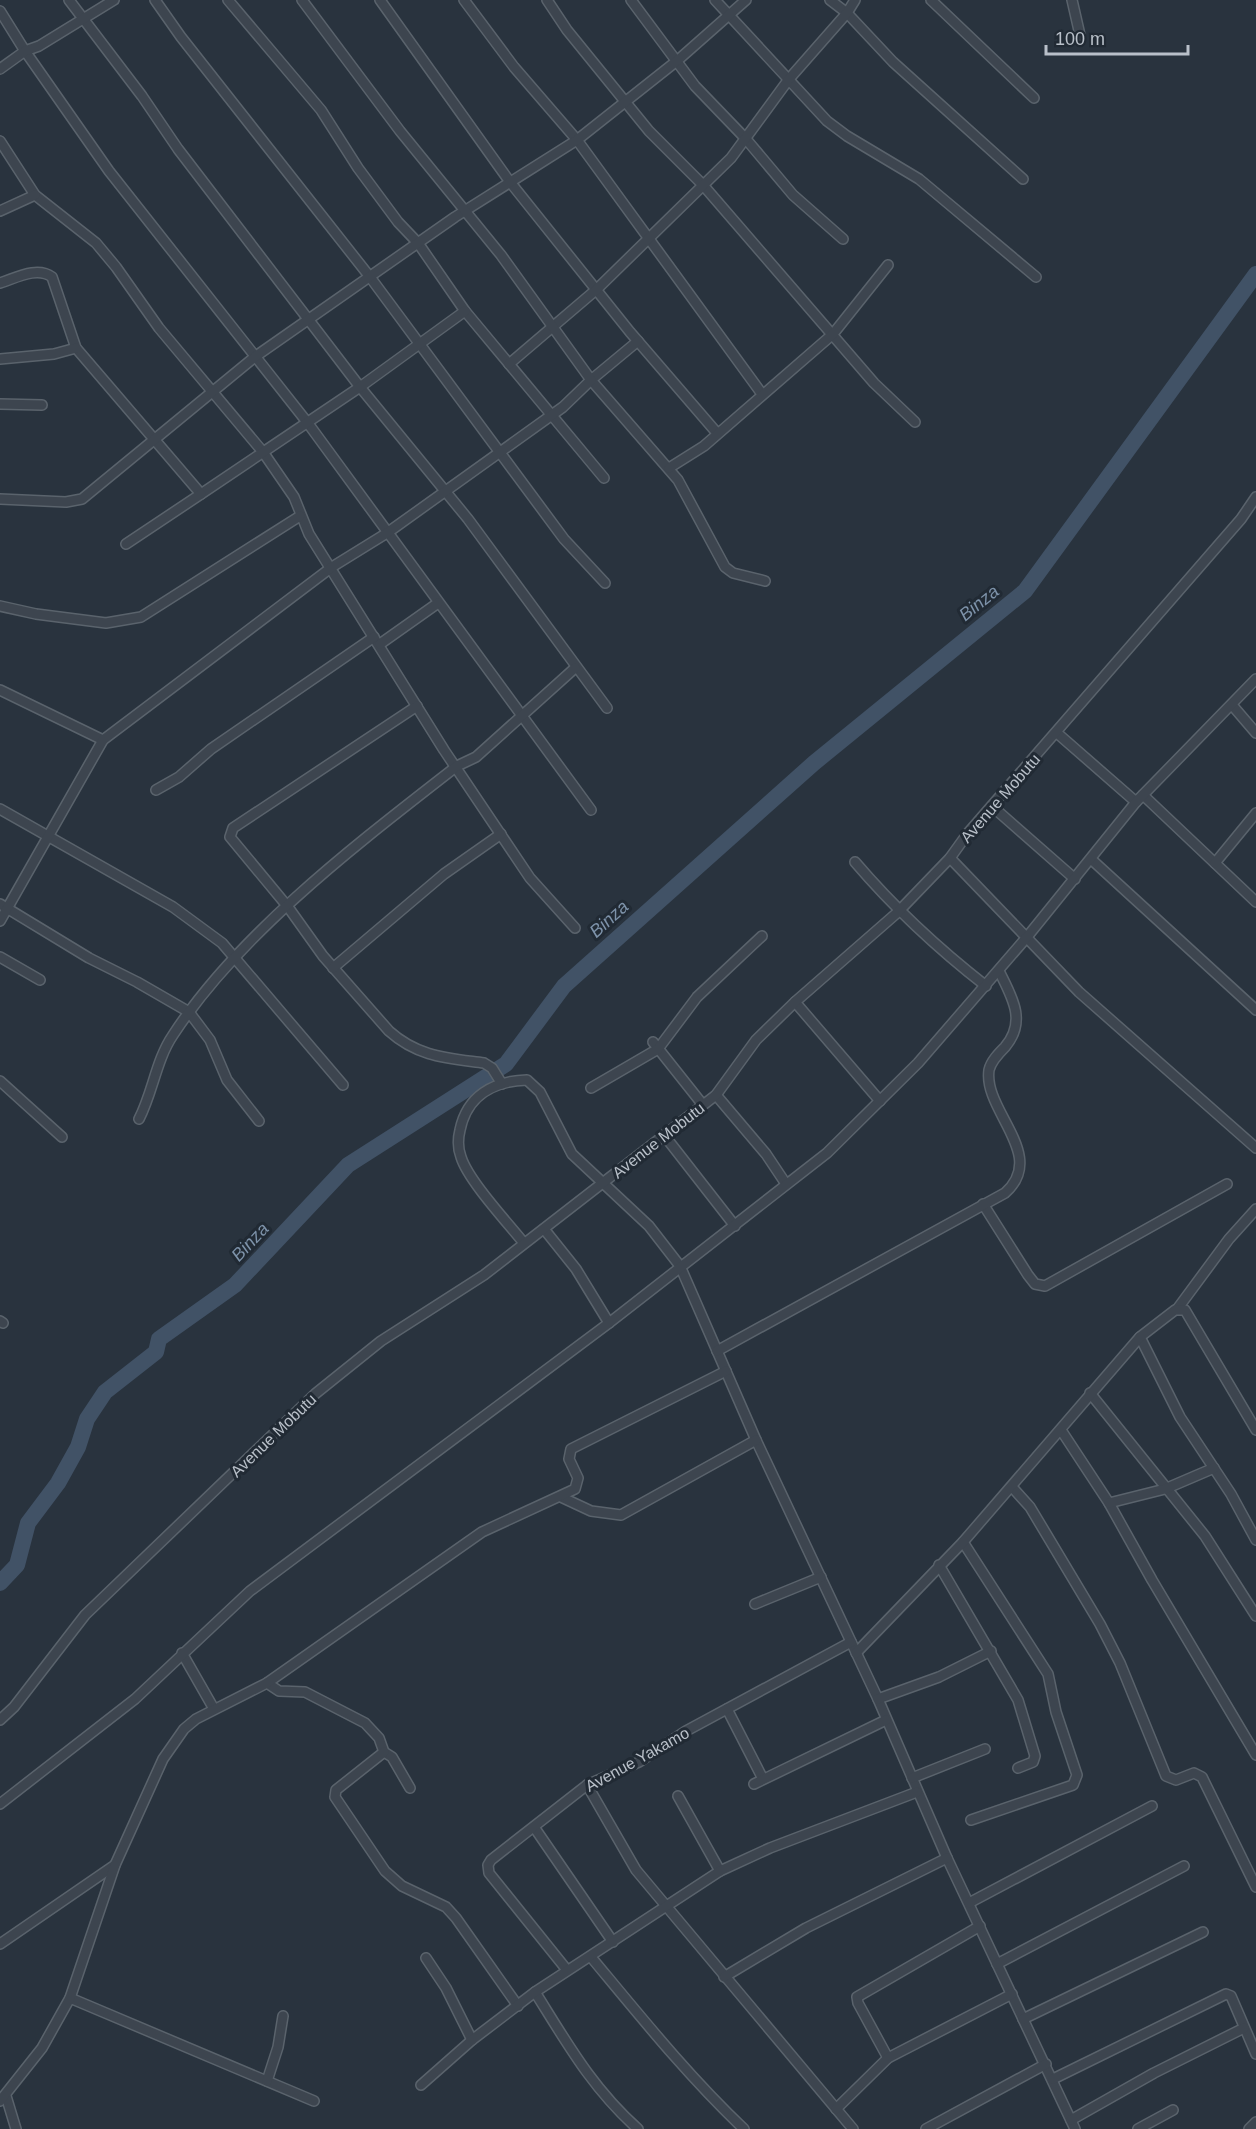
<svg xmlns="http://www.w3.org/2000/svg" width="1256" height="2129" viewBox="0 0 1256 2129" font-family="Arial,sans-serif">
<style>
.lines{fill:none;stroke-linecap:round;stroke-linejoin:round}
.river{stroke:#415266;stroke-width:16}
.minor-casing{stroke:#5a636c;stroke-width:12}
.minor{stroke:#3d454f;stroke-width:9}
.labels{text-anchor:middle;stroke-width:6;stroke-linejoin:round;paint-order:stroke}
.street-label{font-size:16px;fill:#b9c0c9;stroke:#212a34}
.water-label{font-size:18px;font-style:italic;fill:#7d92a9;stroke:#212a34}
</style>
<rect width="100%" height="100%" fill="#29333e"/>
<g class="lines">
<!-- river -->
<polyline class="river" points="0,1583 17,1565 28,1523 58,1483 78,1447 87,1419 105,1392 156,1352 159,1339 235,1285 348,1165 506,1064 564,986 814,763 1025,591 1256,274"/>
<defs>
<g id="minor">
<polyline points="69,0 142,96 178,149 360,387 468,519 607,708"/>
<polyline points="155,0 181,37 370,277 564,539 605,583"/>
<polyline points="228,0 321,110 358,168 398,222 418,243 465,311 604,478"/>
<polyline points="380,0 510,182 630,332 717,433"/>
<polyline points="464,0 514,67 577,140 762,394"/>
<polyline points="547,0 567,30 649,131 703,185 874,383 915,422"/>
<polyline points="631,0 695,86 746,139 793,195 843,239"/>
<polyline points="715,0 827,121 847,136 919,179 1036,277"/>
<polyline points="830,0 847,13 893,62 1023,179"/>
<polyline points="931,0 1034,98"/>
<polyline points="1072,0 1080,35"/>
<polyline points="0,11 25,51 109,171 307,422 591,810"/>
<polyline points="0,69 25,51 39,46 114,0"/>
<polyline points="0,141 35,195 96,243 116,267 159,328 263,452 294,497 309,534 444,750 530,878 575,928"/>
<polyline points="0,211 35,195"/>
<path d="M 0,283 C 16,278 37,266 52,277 L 76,348 L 201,494 L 360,387 L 465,311"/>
<polyline points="638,341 591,380 678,480 725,567 733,573 765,581"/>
<polyline points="0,359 54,354 76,348"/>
<polyline points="509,364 597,289 731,158 789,79 847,13 855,0"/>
<polyline points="0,404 42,405"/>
<polyline points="669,468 704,446 833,334 888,265"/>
<polyline points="0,499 66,502 82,499 256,356 455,217 577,140 678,60 746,0"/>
<polyline points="126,544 201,494"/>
<polyline points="0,606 36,614 106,623 141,617 300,516"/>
<polyline points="380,644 438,603"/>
<polyline points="0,690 103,740"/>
<polyline points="1232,705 1256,733"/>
<path d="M 417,706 L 233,828 L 230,837 L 288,907 L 323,956 L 389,1031 C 418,1057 447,1058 484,1063 L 492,1068 L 502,1084"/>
<polyline points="1057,733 1136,802"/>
<polyline points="156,790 179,777 211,749 374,637"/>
<polyline points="1143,795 1256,902"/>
<polyline points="993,807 1075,879"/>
<polyline points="0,809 173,907 222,943 343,1085"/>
<polyline points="950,858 1079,992 1256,1148"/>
<polyline points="1092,860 1256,1010"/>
<path d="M 855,862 C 896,910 936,947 986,986"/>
<polyline points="1215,863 1256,813"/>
<polyline points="0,904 89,958 137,982 189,1012 210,1040 227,1080 259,1121"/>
<polyline points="0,921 103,740 332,567 387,533 563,407 591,380 501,255 400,131 302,0"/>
<polyline points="0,957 40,980"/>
<polyline points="333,968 444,874 501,834"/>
<polyline points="795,1002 880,1101"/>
<polyline points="653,1042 703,1105"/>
<polyline points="0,1081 62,1137"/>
<polyline points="591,1088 658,1049 697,997 762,936"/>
<polyline points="716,1095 766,1154 786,1184"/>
<path d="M 139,1119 C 153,1092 156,1060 173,1035 C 240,932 361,841 457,766 L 476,757 L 575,668"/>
<polyline points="664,1135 735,1226"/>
<polyline points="983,1204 1028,1275 1035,1284 1045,1286 1227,1184"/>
<polyline points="544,1229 576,1269 609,1323"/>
<path d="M 523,1242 C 507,1222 468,1180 461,1157 C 458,1149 458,1138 460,1130 C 467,1096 493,1081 527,1080 L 540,1092 L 572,1154 L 649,1226 L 680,1266 L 756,1440 L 878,1699 L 947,1858 L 1075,2129"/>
<polyline points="1178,1308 1229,1239 1256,1209"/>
<polyline points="0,1321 3,1323"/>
<polyline points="1140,1337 1180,1417 1231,1494 1256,1540"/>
<path d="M 717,1351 L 1005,1193 C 1048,1155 983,1111 989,1070 C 991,1061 999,1053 1005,1047 C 1027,1021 1012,997 999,971"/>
<polyline points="1090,1393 1205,1536 1256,1616"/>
<polyline points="1061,1430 1109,1503 1152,1580 1256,1755"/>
<polyline points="1012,1487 1030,1507 1100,1624 1120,1663 1166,1776 1176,1780 1194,1773 1202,1777 1256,1887"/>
<polyline points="561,1497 591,1511 621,1515 756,1440"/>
<polyline points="1109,1503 1165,1489 1214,1468"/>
<polyline points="963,1542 1048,1674 1056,1712 1077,1775 1073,1785 971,1820"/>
<polyline points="939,1565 1018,1700 1035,1756 1033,1762 1018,1768"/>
<polyline points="755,1604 821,1577"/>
<polyline points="182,1653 214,1709"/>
<polyline points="856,1653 963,1542 1140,1337 1175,1310 1185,1310 1256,1430"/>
<polyline points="267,1683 279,1691 305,1692 365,1723 379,1738 384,1752 392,1757 410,1788"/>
<polyline points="878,1699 939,1677 991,1651"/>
<polyline points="727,1709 763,1779"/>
<polyline points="0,1720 14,1707 85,1615 315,1394 381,1341 484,1275 716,1095 756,1040 795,1002 898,912 950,858 968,833 1241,519 1256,497"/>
<polyline points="384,1752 336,1790 335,1797 385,1871 402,1886 446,1907 456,1918 518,2006"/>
<polyline points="912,1778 985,1749"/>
<polyline points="754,1784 886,1720"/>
<polyline points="587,1785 636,1870 853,2129"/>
<polyline points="678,1796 720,1871"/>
<polyline points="0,1804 135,1699 250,1591 609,1323 827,1153 918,1063 1027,937 1136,802 1256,679"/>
<polyline points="534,1827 613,1942"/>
<polyline points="969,1903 1152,1806"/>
<polyline points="0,1944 115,1865"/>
<path d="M 591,1957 C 640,2016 688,2076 744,2129"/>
<polyline points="426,1958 446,1988 472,2040"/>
<polyline points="997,1964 1184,1866"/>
<polyline points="567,1970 489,1873 488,1865 491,1860 587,1785 639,1762 686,1731 851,1642"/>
<polyline points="724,1977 806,1928 947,1858"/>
<path d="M 535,1992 C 567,2043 592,2088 638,2129"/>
<polyline points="70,1998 314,2101"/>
<polyline points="1023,2019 1203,1932"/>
<polyline points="888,2058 858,2003 857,1997 980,1926"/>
<polyline points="1053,2079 1226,1994 1231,1996 1256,2054"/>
<polyline points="267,2081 278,2047 283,2016"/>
<polyline points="421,2085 472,2040 535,1992 720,1871 770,1848 917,1792"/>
<polyline points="6,2096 16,2129"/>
<polyline points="0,2101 42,2048 70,1998 115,1865 163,1759 184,1729 196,1719 267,1683 482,1532 575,1489 578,1478 569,1459 571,1449 726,1371"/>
<polyline points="836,2109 888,2058 1012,1994"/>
<polyline points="1071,2120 1154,2073 1244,2028"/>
<polyline points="926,2129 1046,2064"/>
<polyline points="1138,2129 1173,2110"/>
<polyline points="1249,2129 1256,2122"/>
</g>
</defs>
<!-- minor casing -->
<use href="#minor" class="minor-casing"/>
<!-- minor -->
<use href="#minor" class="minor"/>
</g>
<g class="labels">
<!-- street labels -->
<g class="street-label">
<text transform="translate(1000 798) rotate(-49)" y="6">Avenue Mobutu</text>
<text transform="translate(658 1140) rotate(-38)" y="6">Avenue Mobutu</text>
<text transform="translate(273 1435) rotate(-44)" y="6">Avenue Mobutu</text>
<text transform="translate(637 1759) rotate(-29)" y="6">Avenue Yakamo</text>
</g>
<!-- water labels -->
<g class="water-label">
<text transform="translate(979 603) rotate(-39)" y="6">Binza</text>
<text transform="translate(609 919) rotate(-42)" y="6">Binza</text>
<text transform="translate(250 1242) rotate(-47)" y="6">Binza</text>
</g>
</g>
<!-- scale -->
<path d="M1046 45v9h142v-9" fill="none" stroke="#b9c0c9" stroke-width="3"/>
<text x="1055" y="45" font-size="18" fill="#b9c0c9" stroke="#212a34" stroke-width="4.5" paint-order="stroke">100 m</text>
</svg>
